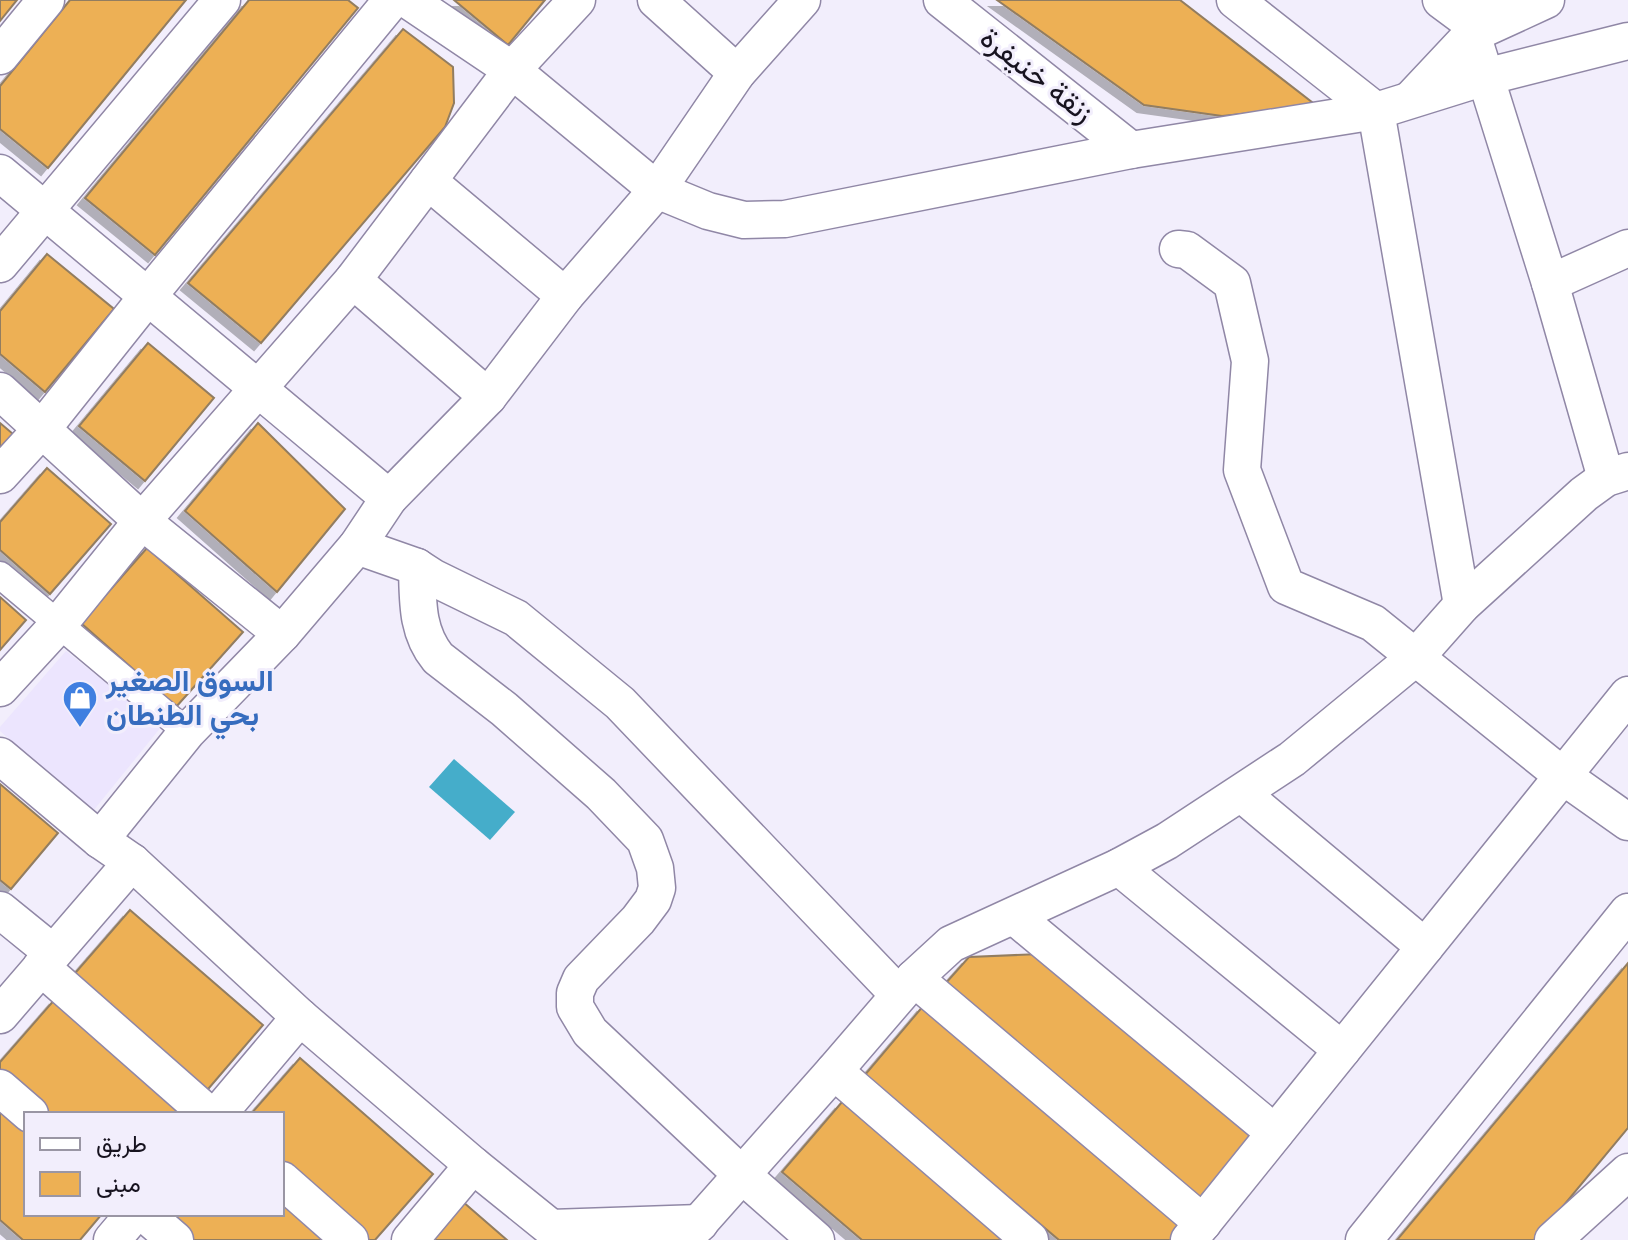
<svg xmlns="http://www.w3.org/2000/svg" width="1628" height="1240" viewBox="0 0 1628 1240" font-family="Figtree,Vazirmatn,sans-serif">
<style>
.built{fill:#ece5fe}
.water{fill:#45adca}
.building{fill:#edb054;stroke:#927d61;stroke-width:2;filter:url(#shadow)}
.lines{fill:none;stroke-linecap:round;stroke-linejoin:round}
.pedestrian-casing{stroke:#9087a6;stroke-width:29}
.minor-casing{stroke:#9087a6;stroke-width:39}
.pedestrian{stroke:#fff;stroke-width:26}
.minor{stroke:#fff;stroke-width:36}
.labels{text-anchor:middle;stroke-width:6;stroke-linejoin:round;paint-order:stroke}
.street-label{font-size:30px;fill:#17131f;stroke:#f2eefc}
.shop-label{font-size:30px;font-weight:bold;fill:#366cbe;stroke:#f2eefc;text-anchor:start}
</style>
<defs>
<filter id="shadow"><feDropShadow dx="-7" dy="7" stdDeviation="0" flood-color="#0004"/></filter>
</defs>
<rect width="100%" height="100%" fill="#f2eefc"/>
<!-- built -->
<polygon class="built" points="66,651 161,727 93,811 0,731 0,727"/>
<!-- water -->
<polygon class="water" points="454,759 515,812 490,840 429,787"/>
<!-- building -->
<g class="building">
<polygon points="0,0 17,0 0,21"/>
<polygon points="70,0 186,0 48,168 0,129 0,86"/>
<polygon points="249,0 348,0 358,8 155,255 85,198"/>
<polygon points="454,0 545,0 508,45"/>
<polygon points="997,0 1180,0 1317,106 1222,116 1144,105"/>
<polygon points="403,29 453,67 454,103 445,127 261,343 188,283"/>
<polygon points="47,254 114,309 45,392 0,354 0,311"/>
<polygon points="148,343 214,398 145,481 79,426"/>
<polygon points="0,423 13,434 0,448"/>
<polygon points="258,423 345,509 277,592 185,511"/>
<polygon points="47,468 111,524 50,594 0,550 0,522"/>
<polygon points="147,548 243,632 176,707 81,623"/>
<polygon points="0,597 26,620 0,650"/>
<polygon points="0,784 58,833 11,889 0,880"/>
<polygon points="130,910 263,1025 203,1095 70,979"/>
<polygon points="1041,954 1256,1135 1197,1206 945,984 969,957"/>
<polygon points="1628,963 1628,1128 1535,1240 1397,1240"/>
<polygon points="56,998 189,1114 50,1114 0,1071 0,1062"/>
<polygon points="924,1005 1183,1226 1171,1240 1059,1240 864,1076"/>
<polygon points="300,1058 433,1174 375,1240 369,1240 282,1164 282,1114 251,1114"/>
<polygon points="0,1098 26,1120 26,1214 102,1214 80,1240 23,1240 0,1220"/>
<polygon points="842,1102 1004,1240 862,1240 782,1172"/>
<polygon points="282,1196 333,1240 193,1240 165,1216 166,1214 282,1214"/>
<polygon points="462,1201 507,1240 427,1240"/>
</g>
<g class="lines">
<defs>
<polyline id="pedestrian" points="0,575 187,732"/>
<g id="minor">
<polyline points="408,0 512,70 657,190 708,211 744,220 785,219 1131,150 1376,111 1485,77 1628,41"/>
<polyline points="656,0 737,73"/>
<polyline points="942,0 1131,150"/>
<polyline points="1235,0 1376,111 1462,605"/>
<polyline points="1441,0 1472,23"/>
<polyline points="1491,0 1472,23 1472,34 1550,283 1606,478"/>
<polyline points="0,56 46,0"/>
<polyline points="1411,99 1472,34 1546,0"/>
<polyline points="0,173 389,498"/>
<polyline points="428,181 565,296"/>
<polyline points="1178,249 1187,250 1232,283 1250,361 1242,470 1286,586 1373,623 1563,776 1628,822"/>
<polyline points="0,264 222,0"/>
<polyline points="353,280 488,397"/>
<polyline points="1550,283 1628,248"/>
<polyline points="0,391 142,521 282,634"/>
<polyline points="0,475 42,429 148,296 392,0"/>
<polyline points="357,546 417,567 434,578 516,618 620,703 899,995"/>
<path d="M 417,567 C 418,600 416,631 438,658 L 504,709 L 601,794 L 645,840 L 655,868 L 657,888 L 653,900 L 638,920 L 581,979 L 575,993 L 575,1007 L 590,1032 L 741,1174 L 816,1240"/>
<polyline points="0,688 58,625 142,521 353,280 512,70 577,0"/>
<polyline points="0,756 100,840 132,862 300,1017 473,1165 551,1228 560,1240"/>
<polyline points="1242,794 1425,947"/>
<polyline points="100,840 187,732 282,634 357,546 389,498 488,397 565,296 657,190 737,73 802,0"/>
<polyline points="1119,867 1342,1050"/>
<polyline points="0,910 53,953"/>
<polyline points="1014,916 1275,1133"/>
<polyline points="41,967 208,1114"/>
<polyline points="914,978 1203,1223"/>
<polyline points="0,1015 132,862"/>
<polyline points="834,1071 1030,1240"/>
<polyline points="0,1088 30,1114"/>
<polyline points="218,1114 300,1017"/>
<polyline points="282,1180 350,1240"/>
<polyline points="145,1214 175,1240"/>
<polyline points="551,1228 700,1223"/>
<polyline points="112,1240 134,1214"/>
<polyline points="410,1240 473,1165"/>
<polyline points="684,1240 834,1071 914,978 951,944 1119,867 1167,841 1292,759 1416,657 1462,605 1584,494 1606,478 1628,471"/>
<polyline points="1189,1240 1628,695"/>
<polyline points="1364,1240 1628,912"/>
<polyline points="1553,1240 1628,1172"/>
</g>
</defs>
<!-- pedestrian casing -->
<use href="#pedestrian" class="pedestrian-casing"/>
<!-- minor casing -->
<use href="#minor" class="minor-casing"/>
<!-- pedestrian -->
<use href="#pedestrian" class="pedestrian"/>
<!-- minor -->
<use href="#minor" class="minor"/>
</g>
<!-- icons -->
<defs>
<symbol id="shop-pin" viewBox="-11 -11 22 30"><path d="M0 17L-7.5 6A9.5 9.5 0 1 1 7.5 6Z" fill="#3f7fe0" stroke="#f2eefc"/><path d="M-5-2.5h2.3a2.7 3.5 0 0 1 5.4 0H5L5.5 6h-11ZM-1.5-2.5h3a1.5 2.3 0 0 0-3 0Z" fill="#fff"/></symbol>
</defs>
<g fill-rule="evenodd">
<use href="#shop-pin" x="60" y="678" width="40" height="54"/>
</g>
<g class="labels">
<!-- street labels -->
<g class="street-label">
<text transform="translate(1037 75) rotate(38)" y="10">زنقة خنيفرة</text>
</g>
<!-- shop labels -->
<g class="shop-label">
<text x="106" y="691">السوق الصغير<tspan x="106" dy="34">بحي الطنطان</tspan></text>
</g>
</g>
<!-- legend -->
<rect x="24" y="1112" width="260" height="104" fill="#f2eefc" stroke="#9a96a4" stroke-width="2"/>
<rect x="40" y="1138" width="40" height="12" fill="#ffffff" stroke="#9a96a4" stroke-width="2"/>
<text x="96" y="1152" font-size="24" fill="#17131f">طريق</text>
<rect x="40" y="1172" width="40" height="24" fill="#edb054" stroke="#9a96a4" stroke-width="2"/>
<text x="96" y="1192" font-size="24" fill="#17131f">مبنى</text>
</svg>
